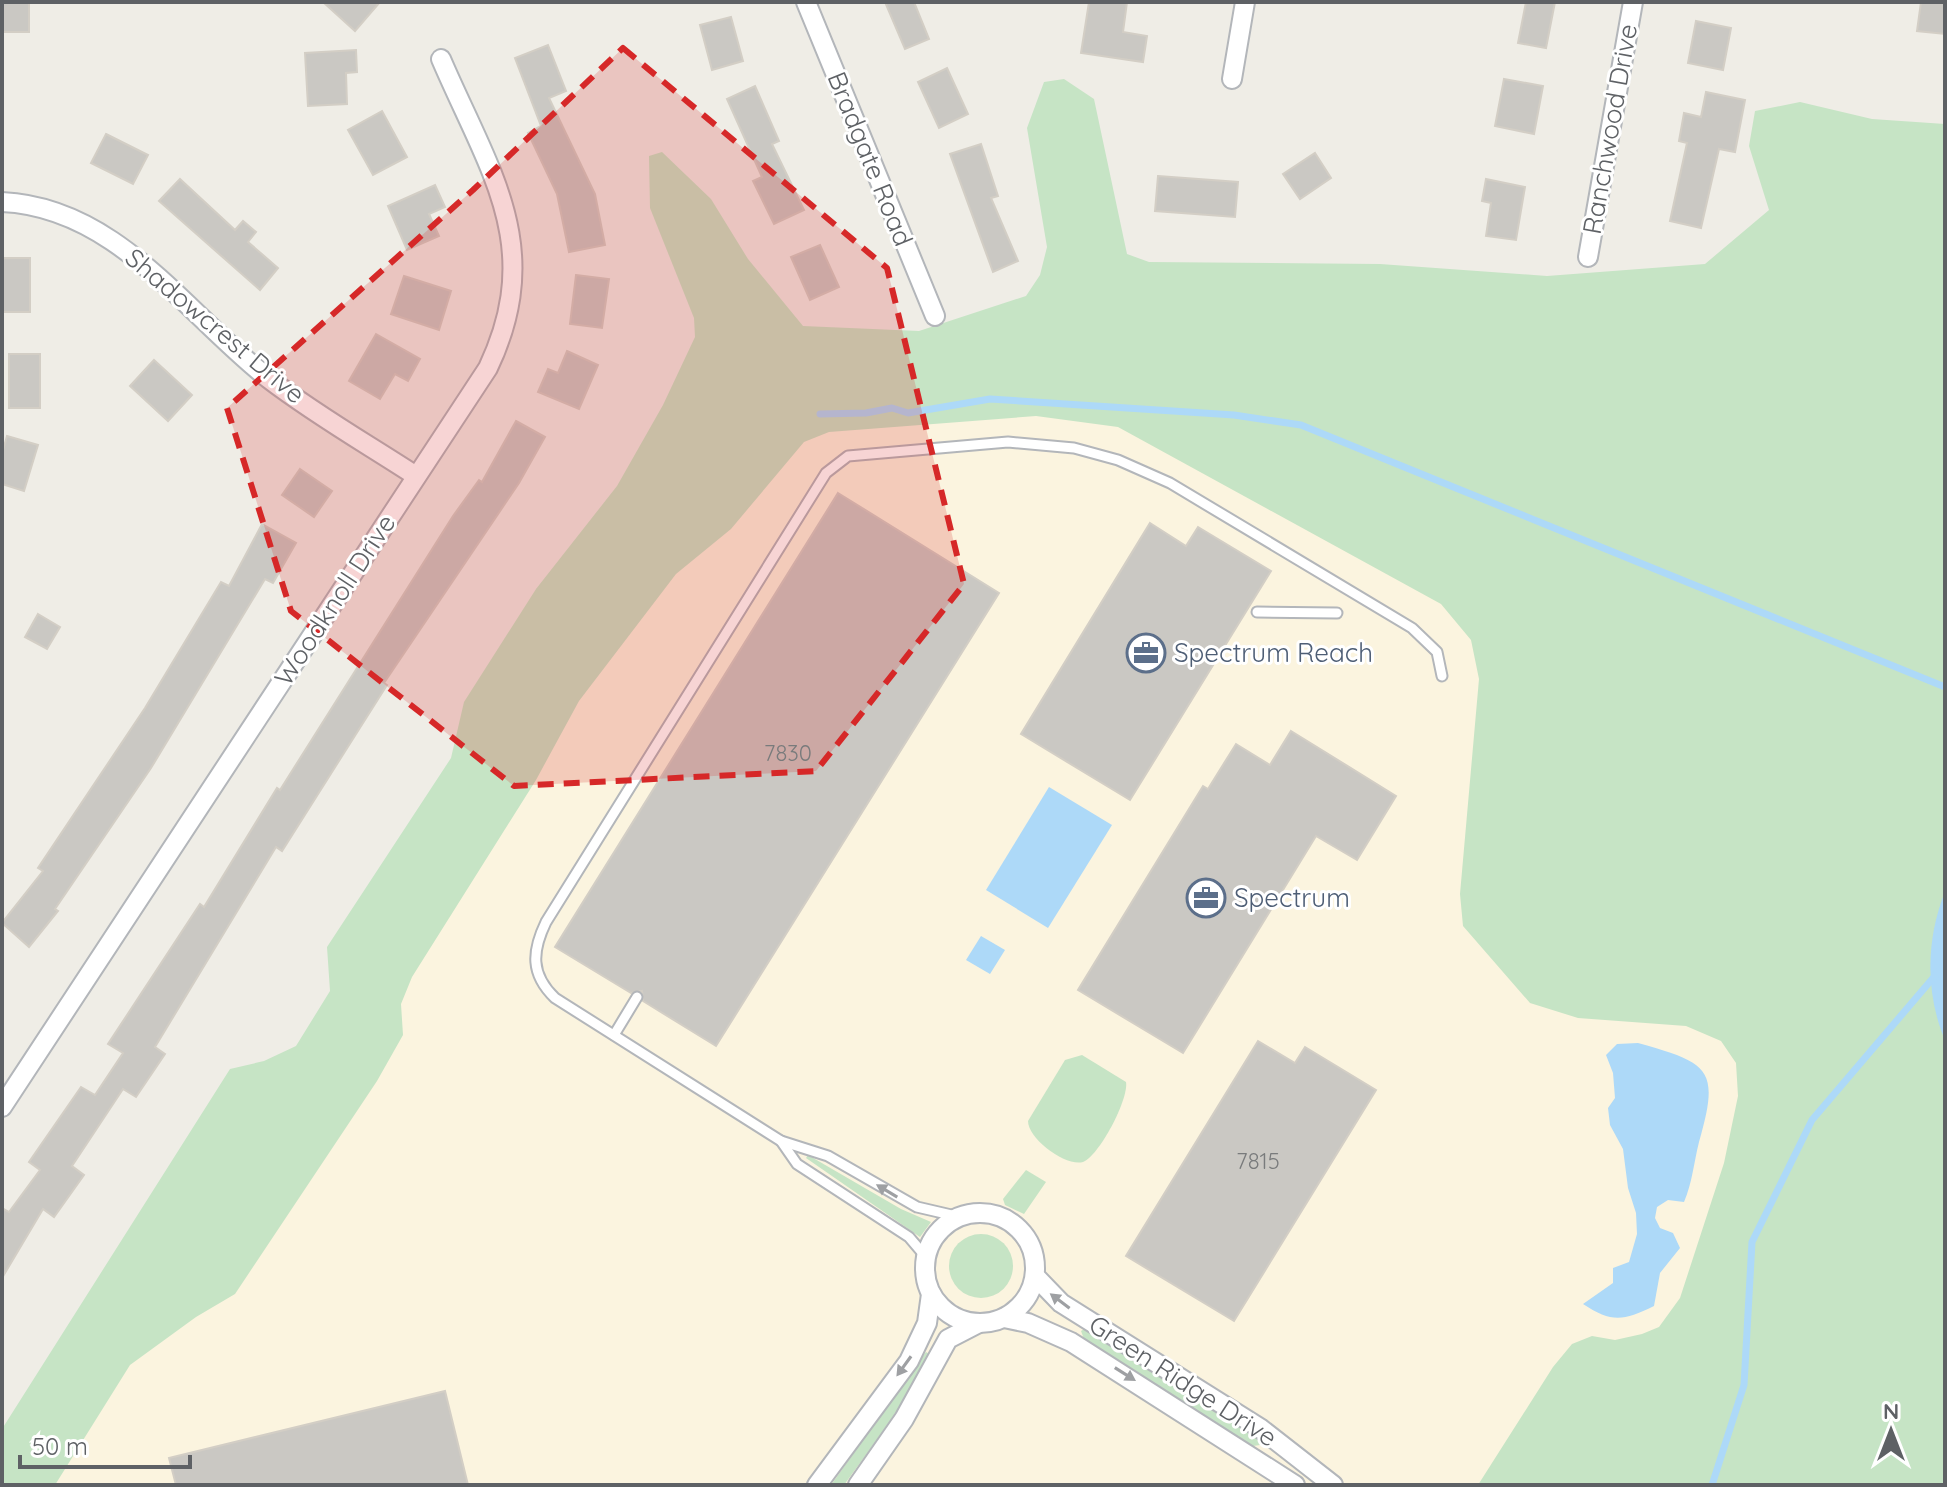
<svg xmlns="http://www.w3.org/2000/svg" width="1947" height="1487" viewBox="0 0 1947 1487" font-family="Quicksand,sans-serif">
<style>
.commercial{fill:#fbf4df}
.green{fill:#c6e4c5}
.water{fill:#add9f8}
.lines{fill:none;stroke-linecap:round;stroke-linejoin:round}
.stream{stroke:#add9f8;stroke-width:7}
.building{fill:#cac8c3;stroke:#d3cec5;stroke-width:2}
.service-casing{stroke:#b3b6ba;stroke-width:13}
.minor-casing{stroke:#b3b6ba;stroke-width:22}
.service{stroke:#fff;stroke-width:9}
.minor{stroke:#fff;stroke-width:18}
.oneway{fill:#9ea0a3}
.marked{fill:#d62828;fill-opacity:0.2;stroke:#d62828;stroke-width:6;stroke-dasharray:16 10;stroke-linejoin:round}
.labels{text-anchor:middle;stroke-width:6;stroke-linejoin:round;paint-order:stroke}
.number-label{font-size:22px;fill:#797b7c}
.street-label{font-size:26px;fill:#5e6165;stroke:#fff}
.service-label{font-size:26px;fill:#4e5e75;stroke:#fff;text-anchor:start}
</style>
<rect width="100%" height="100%" fill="#efede6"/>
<!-- commercial -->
<polygon class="commercial" points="1945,244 1945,1485 20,1485 736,370"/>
<!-- green -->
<g class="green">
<polygon points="1064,79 1094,99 1127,254 1149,262 1380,264 1547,276 1705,264 1769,210 1749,146 1755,111 1800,102 1872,119 1945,124 1945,1485 1478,1485 1553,1367 1572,1344 1592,1336 1615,1340 1642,1334 1659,1327 1680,1298 1724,1163 1738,1096 1736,1063 1721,1041 1686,1026 1578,1018 1530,1003 1463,926 1460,894 1479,679 1471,640 1441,604 1118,427 1036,416 829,432 804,442 731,529 676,574 579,701 536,780 412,977 401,1004 403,1035 377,1081 235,1294 196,1317 130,1365 55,1485 2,1485 2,1429 230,1069 264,1061 296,1046 330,991 327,947 451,758 464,702 536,589 617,486 663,405 695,337 694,318 650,208 649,156 662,152 711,199 748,259 803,326 919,331 1026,296 1040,275 1047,247 1027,128 1044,82"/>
<path d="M 1082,1055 L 1126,1082 C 1129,1099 1099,1156 1083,1162 C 1066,1167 1028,1139 1028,1121 L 1065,1060 Z"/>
<polygon points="808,1155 901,1209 931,1222 920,1237 806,1158"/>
<polygon points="1026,1170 1046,1182 1024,1214 1005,1205 1003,1199"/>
<circle cx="981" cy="1266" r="32"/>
<polygon points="1086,1328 1260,1436 1260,1445 1253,1446 1084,1339 1081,1331"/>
<path d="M 926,1352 L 929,1354 C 906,1402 875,1442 844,1485 L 831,1485 Z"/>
</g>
<!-- water -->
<g class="water">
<polygon points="1049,787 1112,825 1048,928 986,890"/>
<path d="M 1945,892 L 1945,1040 C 1925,994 1926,938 1945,892 Z"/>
<polygon points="981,936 1005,950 990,974 966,960"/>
<path d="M 1638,1043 C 1710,1063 1720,1069 1699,1142 C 1694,1162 1692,1184 1684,1202 L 1668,1200 L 1657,1207 L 1655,1218 L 1660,1228 L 1673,1233 L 1680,1248 L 1660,1273 L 1654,1306 C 1623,1321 1612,1323 1583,1304 L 1613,1283 L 1613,1268 L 1629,1262 L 1637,1234 L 1636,1213 L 1628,1188 L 1623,1149 L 1610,1125 L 1608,1108 L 1615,1098 L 1613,1073 L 1606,1055 L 1617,1044 Z"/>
</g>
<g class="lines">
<!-- stream -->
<g class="stream">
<polyline points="820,414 866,413 892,408 908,413 990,399 1234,415 1301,425 1945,687"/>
<polyline points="1712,1485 1744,1385 1752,1242 1812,1120 1945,964"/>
</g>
</g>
<!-- building -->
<g class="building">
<rect x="2" y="2" width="27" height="30"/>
<polygon points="323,2 380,2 355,31"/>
<polygon points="885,2 914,2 929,39 905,49"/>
<polygon points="1089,2 1127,2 1123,32 1147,36 1143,62 1081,53"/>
<polygon points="1526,2 1555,2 1546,48 1518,43"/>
<polygon points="1921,2 1945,2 1945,34 1917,31"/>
<polygon points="731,17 743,61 712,70 700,25"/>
<polygon points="1696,21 1731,28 1723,70 1688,63"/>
<polygon points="548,45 566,91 549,98 595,194 605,245 569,252 557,194 528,133 541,126 515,58"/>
<polygon points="356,50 357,72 346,73 347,104 308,106 305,53"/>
<polygon points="947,68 968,114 939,128 918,82"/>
<polygon points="1504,79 1543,86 1534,134 1495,126"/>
<polygon points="755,86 779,141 772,144 804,210 774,224 753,181 762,177 727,99"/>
<polygon points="1706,92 1745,100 1735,152 1719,149 1701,228 1670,221 1687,143 1679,141 1684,113 1701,117"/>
<polygon points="382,111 407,157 373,175 348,130"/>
<polygon points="106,134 148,155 133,184 91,163"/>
<polygon points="981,144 998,196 991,198 1018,261 993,272 950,154"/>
<polygon points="1315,153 1331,178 1300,199 1283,174"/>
<polygon points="1158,176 1238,182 1235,217 1155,211"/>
<polygon points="180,179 235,230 243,221 256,232 248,242 278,268 260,290 159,201"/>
<polygon points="1486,179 1525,187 1516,240 1486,236 1491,203 1482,201"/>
<polygon points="435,185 445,207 429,214 439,236 407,250 388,206"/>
<polygon points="820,245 839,287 810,300 791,257"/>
<rect x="2" y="258" width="28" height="54"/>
<polygon points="576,275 609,279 602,328 570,324"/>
<polygon points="404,276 451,291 439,330 391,314"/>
<polygon points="376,334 420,359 408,381 395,374 380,399 349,381"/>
<polygon points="567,351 598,365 579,409 538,392 548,369 558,373"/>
<rect x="9" y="354" width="31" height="54"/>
<polygon points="154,360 192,395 168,421 130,386"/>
<polygon points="516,421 545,437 519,483 384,683 387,685 282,851 276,847 155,1047 165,1054 136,1097 123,1089 72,1166 84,1175 54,1217 43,1209 2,1278 2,1208 9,1212 40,1170 29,1162 81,1087 95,1095 123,1053 108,1044 200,904 204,907 277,788 280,790 453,516 479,480 482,482"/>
<polygon points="7,436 38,445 24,491 2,484 2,454"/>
<polygon points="300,469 332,491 314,517 282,495"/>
<polygon points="838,493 999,593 716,1046 643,1001 642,991 631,993 555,947"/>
<polygon points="1150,523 1186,546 1198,527 1271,571 1130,800 1021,734"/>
<polygon points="262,524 296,543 273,583 265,579 151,768 55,909 58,911 29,947 2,923 43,871 38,868 145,708 221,582 229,586"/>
<polygon points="38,614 60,627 47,649 25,637"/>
<polygon points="1291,731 1396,796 1357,860 1316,836 1183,1053 1078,990 1203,786 1208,789 1236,744 1270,765"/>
<polygon points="1258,1041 1295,1063 1305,1047 1376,1090 1234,1321 1126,1256"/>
<polygon points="445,1391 468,1485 176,1485 169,1458"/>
</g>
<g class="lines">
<defs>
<g id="service">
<polyline points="1257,612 1337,613"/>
<polyline points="614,1035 637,997"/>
<polyline points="781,1141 797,1164 909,1237 926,1257"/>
<path d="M 960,1217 L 917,1207 L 828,1156 L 781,1141 L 555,998 C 530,974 532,951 546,922 L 826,473 L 848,456 L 1008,442 L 1074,448 L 1118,460 L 1170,483 L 1412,628 L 1437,652 L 1442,676"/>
</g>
<g id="minor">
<polyline points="806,2 935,316"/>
<polyline points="1232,79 1245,2"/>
<path d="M 2,202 C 117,207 186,314 269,379 C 316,415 367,444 416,476"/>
<polyline points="1588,257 1633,2"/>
<path d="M 2,1107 L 488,368 C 546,246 489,171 441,59"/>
<circle cx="980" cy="1268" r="55"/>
<polyline points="1035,1276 1061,1303 1260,1428 1333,1485"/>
<polyline points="1004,1318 1028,1323 1071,1342 1295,1485"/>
<polyline points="817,1485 909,1361 927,1323 931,1294"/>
<polyline points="858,1485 904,1419 948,1339 977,1324"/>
</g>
</defs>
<!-- service casing -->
<use href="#service" class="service-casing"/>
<!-- minor casing -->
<use href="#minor" class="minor-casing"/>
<!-- service -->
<use href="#service" class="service"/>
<!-- minor -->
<use href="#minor" class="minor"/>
</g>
<!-- one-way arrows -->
<defs><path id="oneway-solid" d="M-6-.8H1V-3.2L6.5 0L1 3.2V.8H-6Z" transform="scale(2)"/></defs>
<g class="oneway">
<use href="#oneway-solid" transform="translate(887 1191) rotate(-149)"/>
<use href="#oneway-solid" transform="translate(1060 1301) rotate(-143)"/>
<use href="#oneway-solid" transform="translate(904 1366) rotate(126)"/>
<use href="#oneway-solid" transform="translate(1125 1374) rotate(32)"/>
</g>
<!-- marked area -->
<path class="marked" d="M 623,48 L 887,268 L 964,584 L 816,771 L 514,786 L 291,611 L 227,408 L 473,190 Z"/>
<!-- icons -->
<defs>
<symbol id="office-ring" viewBox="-11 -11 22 22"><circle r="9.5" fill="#fff" stroke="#5c6f8a" stroke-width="1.5"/><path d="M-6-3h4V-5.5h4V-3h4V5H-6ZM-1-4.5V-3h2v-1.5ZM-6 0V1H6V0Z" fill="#5c6f8a"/></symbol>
</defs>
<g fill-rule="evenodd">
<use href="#office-ring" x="1124" y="631" width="44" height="44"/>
<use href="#office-ring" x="1184" y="876" width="44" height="44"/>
</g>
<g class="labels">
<!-- number labels -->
<g class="number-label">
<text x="788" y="761">7830</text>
<text x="1258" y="1169">7815</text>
</g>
<!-- street labels -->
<g class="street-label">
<text transform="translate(1610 129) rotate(-80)" y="9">Ranchwood Drive</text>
<text transform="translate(870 159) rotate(68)" y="9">Bradgate Road</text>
<text transform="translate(215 326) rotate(40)" y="9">Shadowcrest Drive</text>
<text transform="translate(335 600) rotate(-57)" y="9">Woodknoll Drive</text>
<text transform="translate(1183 1381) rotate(33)" y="9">Green Ridge Drive</text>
</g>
<!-- service labels -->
<g class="service-label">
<text x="1174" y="662">Spectrum Reach</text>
<text x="1234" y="907">Spectrum</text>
</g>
</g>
<!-- border -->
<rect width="1947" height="1487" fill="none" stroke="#5e6165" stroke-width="8"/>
<!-- north arrow -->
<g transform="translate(1891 1431)" stroke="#ffffff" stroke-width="6" paint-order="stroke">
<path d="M0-6L14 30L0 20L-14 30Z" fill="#5e6165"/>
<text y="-12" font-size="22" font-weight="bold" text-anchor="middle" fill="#5e6165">N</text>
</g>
<!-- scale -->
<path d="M20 1455v12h170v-12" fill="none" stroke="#5e6165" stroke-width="4"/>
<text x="32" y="1455" font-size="24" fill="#5e6165" stroke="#ffffff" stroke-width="6" paint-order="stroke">50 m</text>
</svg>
